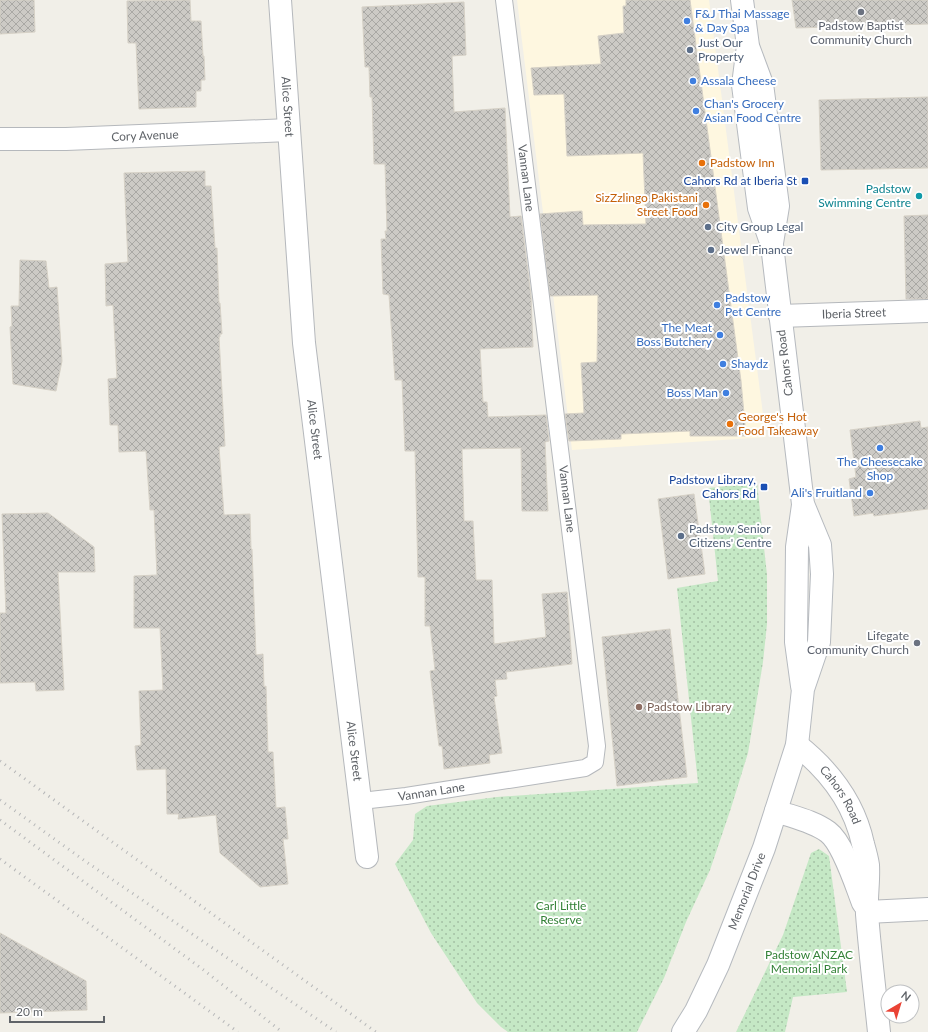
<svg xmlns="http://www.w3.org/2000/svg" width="928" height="1032" viewBox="0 0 928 1032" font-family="Lato,sans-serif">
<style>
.commercial{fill:#fef7e0}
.park{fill:url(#park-dots)}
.building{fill:url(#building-cross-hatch);stroke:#d6d1c6}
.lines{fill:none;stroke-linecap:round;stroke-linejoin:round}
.lane-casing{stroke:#b5b8bc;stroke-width:18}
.street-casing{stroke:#b5b8bc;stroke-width:24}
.secondary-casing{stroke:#b6babf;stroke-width:24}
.lane{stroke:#fff;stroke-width:16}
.street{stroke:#fff;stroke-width:22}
.secondary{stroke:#fff;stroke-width:22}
.rail{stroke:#b6b7b8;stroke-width:3;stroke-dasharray:1 5;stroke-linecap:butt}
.worship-dot{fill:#6b7280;stroke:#fff;stroke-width:1.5}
.shop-dot{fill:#3f7fe0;stroke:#fff;stroke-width:1.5}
.service-dot{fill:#5c6f8a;stroke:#fff;stroke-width:1.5}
.food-dot{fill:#e8710a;stroke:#fff;stroke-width:1.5}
.transit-dot{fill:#1a4fb4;stroke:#fff;stroke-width:1.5}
.culture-dot{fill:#0f9aa8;stroke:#fff;stroke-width:1.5}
.education-dot{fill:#8d6e63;stroke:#fff;stroke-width:1.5}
.labels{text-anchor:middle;stroke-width:4;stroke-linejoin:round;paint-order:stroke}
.shop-label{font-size:12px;fill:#366cbe;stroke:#fff;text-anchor:start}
.worship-label{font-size:12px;fill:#5b616d;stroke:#fff}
.service-label{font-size:12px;fill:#4e5e75;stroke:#fff;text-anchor:start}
.street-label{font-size:12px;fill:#5f6368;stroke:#fff}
.food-label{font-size:12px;fill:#c56008;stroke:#fff;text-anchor:start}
.transit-label{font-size:12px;fill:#164399;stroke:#fff;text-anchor:end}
.culture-label{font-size:12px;fill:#0d838f;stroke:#fff;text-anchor:end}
.education-label{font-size:12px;fill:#785e54;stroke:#fff;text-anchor:start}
.park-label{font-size:12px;fill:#348238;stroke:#fff}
</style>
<defs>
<pattern id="park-dots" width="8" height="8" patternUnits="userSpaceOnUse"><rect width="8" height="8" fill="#c5e8c5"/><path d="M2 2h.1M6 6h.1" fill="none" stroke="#a3c0a4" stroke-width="1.8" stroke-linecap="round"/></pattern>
<pattern id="building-cross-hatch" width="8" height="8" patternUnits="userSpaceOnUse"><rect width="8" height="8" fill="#cccac5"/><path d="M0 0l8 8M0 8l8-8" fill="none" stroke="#a9a8a4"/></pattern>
</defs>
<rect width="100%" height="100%" fill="#f1efe8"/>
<!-- commercial -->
<polygon class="commercial" points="517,0 709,0 766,437 572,450"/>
<!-- park -->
<g class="park">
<polygon points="757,483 767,575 767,624 763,662 748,753 731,808 710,870 686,922 664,978 637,1032 508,1032 501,1027 477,1003 431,933 395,864 413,840 415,814 427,806 497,797 698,783 677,588 718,581 708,488"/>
<polygon points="819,849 829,856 847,992 793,997 785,1032 736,1032 783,935 811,853"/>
</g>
<!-- building -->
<g class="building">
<polygon points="0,0 34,0 35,32 0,34"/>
<polygon points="190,0 191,21 201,21 203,56 204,56 205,80 201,80 201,91 196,91 196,107 139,109 136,43 128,43 127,1"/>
<polygon points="626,0 690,0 741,381 746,436 690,436 690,431 621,434 621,439 569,441 565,414 584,413 581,363 597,362 598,295 550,296 540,214 582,211 583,225 646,224 643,153 567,156 564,94 534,95 531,68 601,64 598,36 624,33 623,6 626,6"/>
<polygon points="792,0 928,0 928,24 796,28"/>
<polygon points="464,2 466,55 452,56 454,112 505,108 510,217 521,216 531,296 533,347 480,349 483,402 487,402 488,417 546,415 549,441 545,442 548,511 522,511 521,448 462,449 464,521 473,521 476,580 492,580 494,644 546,637 542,594 567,592 572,664 506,672 507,679 495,680 497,696 494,697 502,753 489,755 490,763 444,769 442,746 439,746 430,671 435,670 430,626 425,626 425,577 418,577 415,451 405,451 402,380 395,380 389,295 383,294 381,239 386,239 385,231 387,231 385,164 374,164 372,97 370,97 369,67 365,67 362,7"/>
<polygon points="928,97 928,168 821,170 819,100"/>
<polygon points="205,171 205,186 211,186 215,248 217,248 219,303 220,303 222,334 220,334 220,337 219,337 225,446 219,447 224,515 250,514 251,549 252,549 256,655 263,654 264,687 266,686 268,752 273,752 276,808 285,807 288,839 283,839 288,884 260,887 220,853 216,815 178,819 179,814 167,814 166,769 137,770 135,746 141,745 139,691 163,690 160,628 134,628 134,576 157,575 154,510 150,510 146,451 119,452 118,425 110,425 108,379 117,378 113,305 106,306 105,264 128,262 124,173"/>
<polygon points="928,215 928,299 906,299 904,216"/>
<polygon points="20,260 46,261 49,288 57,287 62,361 56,391 13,384 10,327 12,326 11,306 19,306"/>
<polygon points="920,421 921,428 928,427 928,509 874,516 873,513 854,516 849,479 856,477 850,430"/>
<polygon points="694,494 705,574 668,579 658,499"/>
<polygon points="48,513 94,547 95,572 58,572 64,690 36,691 35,682 0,683 0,613 6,613 2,514"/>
<polygon points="670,629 687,777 617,786 602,637"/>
<polygon points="0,933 86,981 87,1010 0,1013"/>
</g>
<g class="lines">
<defs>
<g id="lane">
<path id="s1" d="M 361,801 L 406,796 L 585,768 L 595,762 L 597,746 L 504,0"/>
</g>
<g id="street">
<path id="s2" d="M 280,0 L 304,343 L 367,857"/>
<path id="s3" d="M 0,139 L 66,139 L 289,130"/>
<path id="s4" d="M 780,316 L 928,311"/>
<path id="s5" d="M 797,745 C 830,771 854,802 863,844 C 865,851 867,858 868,865 C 869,881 866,897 867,914 C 870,953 875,993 879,1032"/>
<path d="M 776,811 C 793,817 813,821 828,832 C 843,843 856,885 863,903"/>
<polyline points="867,912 928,909"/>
</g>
<g id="secondary">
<polyline points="749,49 762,84 778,206 772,243"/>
<polyline points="802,686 796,642 797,547 803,505"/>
<path id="s6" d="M 683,1032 L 696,1011 L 718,965 L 764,848 L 797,745 L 803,689 L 819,642 L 822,574 L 820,545 L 803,504 L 772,245 L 759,208 L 743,85 L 748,46 L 742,0"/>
</g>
</defs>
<!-- lane casing -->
<use href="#lane" class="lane-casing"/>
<!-- street casing -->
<use href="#street" class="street-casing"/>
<!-- secondary casing -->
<use href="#secondary" class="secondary-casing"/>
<!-- lane -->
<use href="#lane" class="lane"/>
<!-- street -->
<use href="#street" class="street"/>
<!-- secondary -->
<use href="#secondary" class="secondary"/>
<!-- rail -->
<g class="rail">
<polyline points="0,761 376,1032"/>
<polyline points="0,800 85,861 336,1032"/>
<polyline points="0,820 205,971 282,1032"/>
<polyline points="0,859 238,1032"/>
</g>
</g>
<!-- markers -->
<g class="worship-dot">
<circle cx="861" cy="12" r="4"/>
<circle cx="917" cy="643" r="4"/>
</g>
<g class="shop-dot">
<circle cx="687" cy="21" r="4"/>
<circle cx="693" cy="81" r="4"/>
<circle cx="696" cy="111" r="4"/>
<circle cx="717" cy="305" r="4"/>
<circle cx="720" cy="335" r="4"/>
<circle cx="723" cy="364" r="4"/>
<circle cx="726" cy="393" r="4"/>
<circle cx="880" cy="448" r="4"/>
<circle cx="870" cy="493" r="4"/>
</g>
<g class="service-dot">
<circle cx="690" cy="50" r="4"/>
<circle cx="708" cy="227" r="4"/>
<circle cx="711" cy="250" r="4"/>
<circle cx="681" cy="536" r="4"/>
</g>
<g class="food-dot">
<circle cx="702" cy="163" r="4"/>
<circle cx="706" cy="205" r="4"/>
<circle cx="730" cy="424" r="4"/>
</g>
<g class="transit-dot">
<rect x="801" y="177" width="8" height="8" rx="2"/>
<rect x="760" y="483" width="8" height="8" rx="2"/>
</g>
<circle class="culture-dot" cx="919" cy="196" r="4"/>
<circle class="education-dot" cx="639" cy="707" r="4"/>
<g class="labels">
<!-- shop labels -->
<g class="shop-label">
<text x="695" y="18">F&amp;J Thai Massage<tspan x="695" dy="14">&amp; Day Spa</tspan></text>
<text x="701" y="85">Assala Cheese</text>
<text x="704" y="108">Chan's Grocery<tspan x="704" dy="14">Asian Food Centre</tspan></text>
<text x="725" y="302">Padstow<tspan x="725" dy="14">Pet Centre</tspan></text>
<text x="712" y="332" text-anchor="end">The Meat<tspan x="712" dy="14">Boss Butchery</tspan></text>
<text x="731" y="368">Shaydz</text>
<text x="718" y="397" text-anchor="end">Boss Man</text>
<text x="880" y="466" text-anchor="middle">The Cheesecake<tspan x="880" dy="14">Shop</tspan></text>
<text x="862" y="497" text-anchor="end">Ali's Fruitland</text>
</g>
<!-- worship labels -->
<g class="worship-label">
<text x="861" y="30">Padstow Baptist<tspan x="861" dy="14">Community Church</tspan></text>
<text x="909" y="640" text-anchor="end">Lifegate<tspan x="909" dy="14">Community Church</tspan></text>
</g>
<!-- service labels -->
<g class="service-label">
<text x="698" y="47">Just Our<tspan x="698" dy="14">Property</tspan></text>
<text x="716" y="231">City Group Legal</text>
<text x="719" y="254">Jewel Finance</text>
<text x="689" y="533">Padstow Senior<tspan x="689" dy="14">Citizens' Centre</tspan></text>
</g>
<!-- street labels -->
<g class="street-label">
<text dy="4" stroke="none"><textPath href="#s2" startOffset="107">Alice Street</textPath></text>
<text dy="4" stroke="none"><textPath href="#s3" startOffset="145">Cory Avenue</textPath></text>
<text transform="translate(526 178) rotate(83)" y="4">Vannan Lane</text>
<text dy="4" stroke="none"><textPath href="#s4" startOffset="74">Iberia Street</textPath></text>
<text transform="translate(785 363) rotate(-97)" y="4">Cahors Road</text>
<text dy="4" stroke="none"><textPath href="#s2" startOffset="431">Alice Street</textPath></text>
<text transform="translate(567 499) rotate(83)" y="4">Vannan Lane</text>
<text dy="4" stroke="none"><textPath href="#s2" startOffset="755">Alice Street</textPath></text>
<text dy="4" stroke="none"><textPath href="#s1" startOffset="71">Vannan Lane</textPath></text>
<text dy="4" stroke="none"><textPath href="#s5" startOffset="67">Cahors Road</textPath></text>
<text dy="4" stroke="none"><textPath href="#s6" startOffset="155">Memorial Drive</textPath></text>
</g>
<!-- food labels -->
<g class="food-label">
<text x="710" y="167">Padstow Inn</text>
<text x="698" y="202" text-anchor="end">SizZzlingo Pakistani<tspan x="698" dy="14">Street Food</tspan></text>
<text x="738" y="421">George's Hot<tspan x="738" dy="14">Food Takeaway</tspan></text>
</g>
<!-- transit labels -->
<g class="transit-label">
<text x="797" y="185">Cahors Rd at Iberia St</text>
<text x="756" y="484">Padstow Library,<tspan x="756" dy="14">Cahors Rd</tspan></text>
</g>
<!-- culture labels -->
<g class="culture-label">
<text x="911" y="193">Padstow<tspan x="911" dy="14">Swimming Centre</tspan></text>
</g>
<!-- education labels -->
<g class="education-label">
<text x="647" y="711">Padstow Library</text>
</g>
<!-- park labels -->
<g class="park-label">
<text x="561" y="910">Carl Little<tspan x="561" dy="14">Reserve</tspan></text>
<text x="809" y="959">Padstow ANZAC<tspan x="809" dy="14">Memorial Park</tspan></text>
</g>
</g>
<!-- north arrow -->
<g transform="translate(900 1004) rotate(38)"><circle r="19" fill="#ffffff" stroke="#bfc1c3"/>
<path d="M0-3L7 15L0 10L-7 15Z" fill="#ea4335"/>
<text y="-6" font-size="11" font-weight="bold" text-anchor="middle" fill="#5f6368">N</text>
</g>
<!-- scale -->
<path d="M10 1016v6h94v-6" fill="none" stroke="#5f6368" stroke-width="2"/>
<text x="16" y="1016" font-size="12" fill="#5f6368" stroke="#ffffff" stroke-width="3" paint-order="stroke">20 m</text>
</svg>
